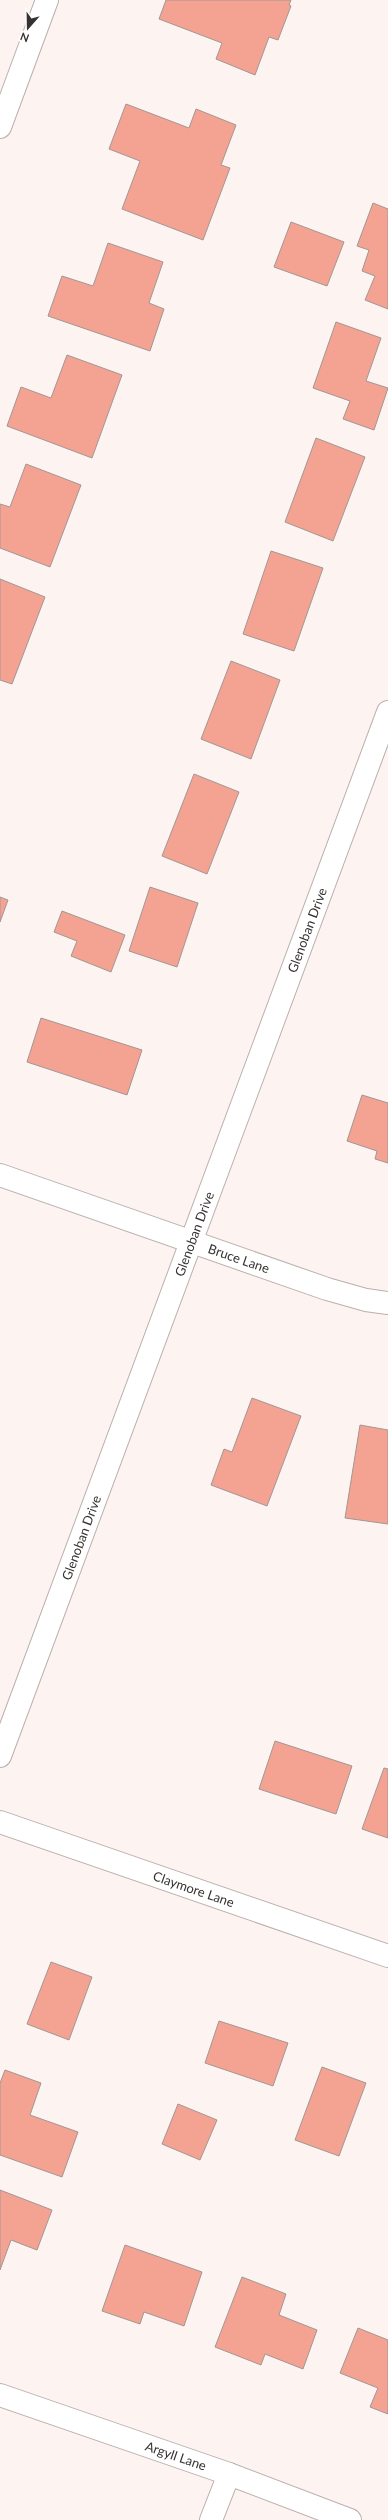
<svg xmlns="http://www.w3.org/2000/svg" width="388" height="2520" viewBox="0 0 388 2520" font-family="Lato,sans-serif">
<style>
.building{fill:#f4a292;stroke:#a19795}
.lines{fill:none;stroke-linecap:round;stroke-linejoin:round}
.minor-casing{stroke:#bab0ae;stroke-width:24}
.minor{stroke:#fff;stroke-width:22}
.labels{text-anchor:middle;stroke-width:3;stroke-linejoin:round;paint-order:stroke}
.street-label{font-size:13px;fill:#363231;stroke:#fff}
</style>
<rect width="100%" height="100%" fill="#fdf3f1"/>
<!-- building -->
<g class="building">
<polygon points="166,0 291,0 289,5 291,6 278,40 269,37 255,75 216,59 222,43 159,19"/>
<polygon points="126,104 189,128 196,109 236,125 221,165 230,168 203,240 122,209 140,161 109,149"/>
<polygon points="373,203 388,209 388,309 365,300 375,276 362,271 369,250 357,246"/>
<polygon points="291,222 344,242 327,286 274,267"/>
<polygon points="108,243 163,262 149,303 164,309 150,351 48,316 62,276 93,286"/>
<polygon points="336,322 381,338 366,381 388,388 374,430 343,419 350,401 313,388"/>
<polygon points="67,355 122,375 92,458 7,426 21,387 51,398"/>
<polygon points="316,438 365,457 333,541 285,522"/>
<polygon points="26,464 81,485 50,567 0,548 0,504 10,507"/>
<polygon points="271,551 323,568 294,651 243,634"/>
<polygon points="0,579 45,597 12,684 0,680"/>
<polygon points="231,661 280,680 251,759 201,739"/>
<polygon points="194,774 239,792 207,874 162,856"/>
<polygon points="150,887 198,903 177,967 129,951"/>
<polygon points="0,897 8,900 0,922"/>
<polygon points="62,911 125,935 111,972 71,956 77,941 54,932"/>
<polygon points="41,1018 142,1050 127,1095 27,1062"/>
<polygon points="362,1095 388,1103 388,1163 375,1159 377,1151 347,1141"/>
<polygon points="252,1398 301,1416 267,1506 211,1485 224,1449 232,1452"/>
<polygon points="360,1425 388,1430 388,1524 345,1518"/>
<polygon points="275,1741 352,1766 336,1814 259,1789"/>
<polygon points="384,1768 388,1769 388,1838 362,1829"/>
<polygon points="51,1962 92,1977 69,2040 27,2024"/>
<polygon points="219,2021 288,2043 273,2086 205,2063"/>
<polygon points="322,2067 366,2083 339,2156 295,2140"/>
<polygon points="5,2070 41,2083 30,2115 78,2132 62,2177 0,2155 0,2083"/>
<polygon points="178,2104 217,2120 200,2160 162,2144"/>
<polygon points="0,2190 52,2210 37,2250 11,2240 0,2270"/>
<polygon points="125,2245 202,2272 184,2326 144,2312 140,2324 102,2311"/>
<polygon points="242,2277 286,2294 279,2315 317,2330 303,2369 265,2354 261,2365 215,2347"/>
<polygon points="358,2328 388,2340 388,2414 370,2407 378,2388 340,2373"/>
</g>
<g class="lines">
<defs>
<g id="minor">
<polyline points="0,127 47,0"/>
<path id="s1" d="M 0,1175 L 327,1289 L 366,1300 L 388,1303"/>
<path id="s2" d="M 0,1756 L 388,712"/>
<path id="s3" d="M 0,1822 L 388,1956"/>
<path id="s4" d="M 0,2395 L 229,2474 L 350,2520"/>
<polyline points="211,2520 229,2474"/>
</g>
</defs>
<!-- minor casing -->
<use href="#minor" class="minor-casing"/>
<!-- minor -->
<use href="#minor" class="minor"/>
</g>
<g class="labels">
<!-- street labels -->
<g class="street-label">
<text dy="5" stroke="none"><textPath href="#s2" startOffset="881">Glenoban Drive</textPath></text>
<text dy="5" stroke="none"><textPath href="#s2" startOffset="557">Glenoban Drive</textPath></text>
<text dy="5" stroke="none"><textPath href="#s1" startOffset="253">Bruce Lane</textPath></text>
<text dy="5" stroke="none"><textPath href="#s2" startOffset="233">Glenoban Drive</textPath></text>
<text dy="5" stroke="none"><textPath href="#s3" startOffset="205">Claymore Lane</textPath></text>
<text dy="5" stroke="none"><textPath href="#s4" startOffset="186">Argyll Lane</textPath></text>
</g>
</g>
<!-- north arrow -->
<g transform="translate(28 28) rotate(200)" stroke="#ffffff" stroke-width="3" paint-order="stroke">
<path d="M0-3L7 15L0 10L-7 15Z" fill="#363231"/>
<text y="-6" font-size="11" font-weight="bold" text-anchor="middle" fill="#363231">N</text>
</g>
</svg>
